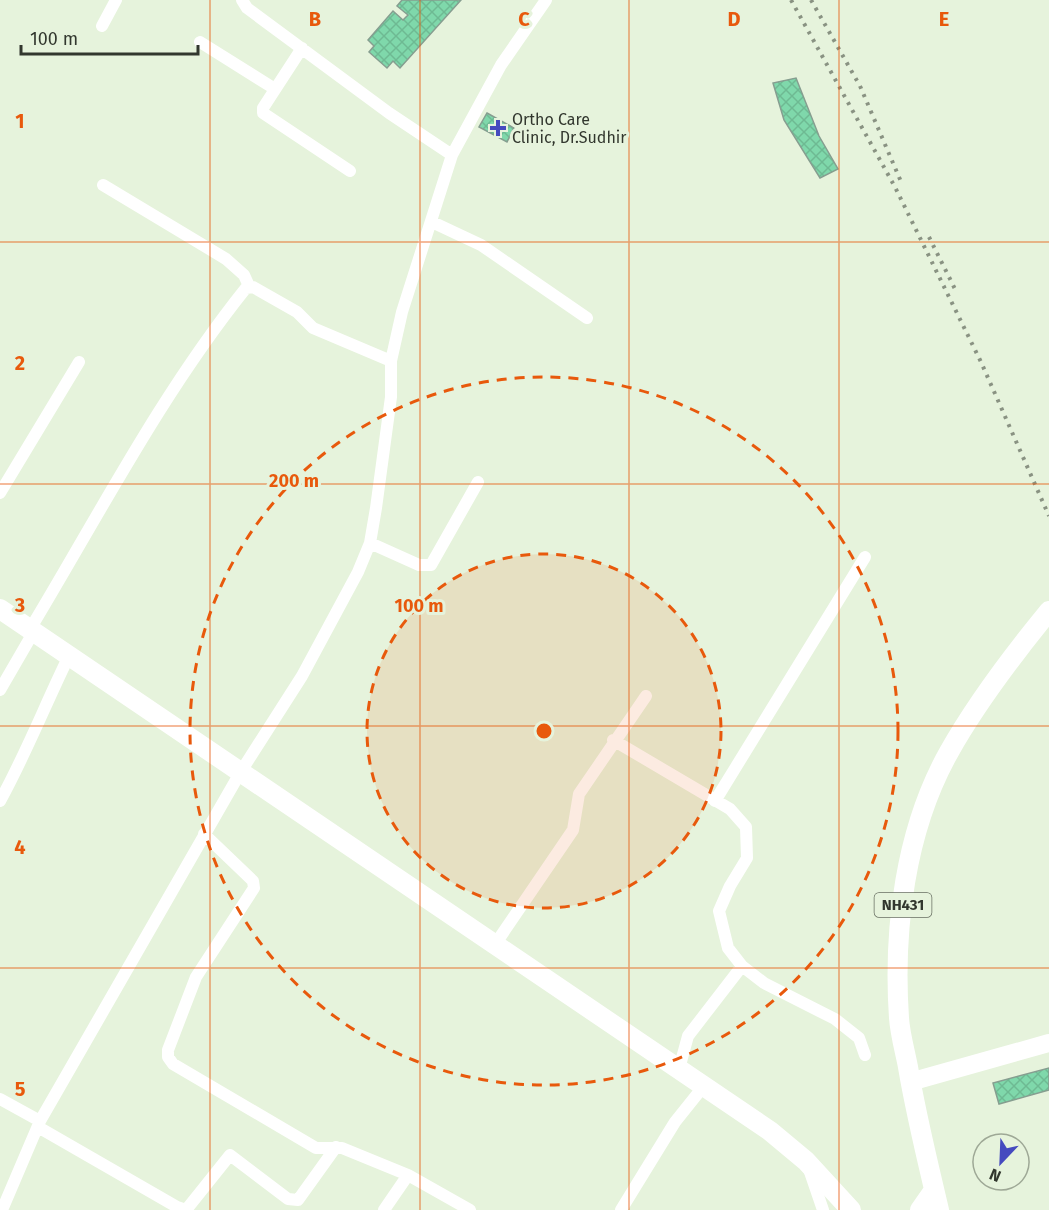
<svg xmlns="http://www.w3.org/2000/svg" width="1049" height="1210" font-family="'Fira Sans',sans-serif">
  <defs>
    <pattern id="building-cross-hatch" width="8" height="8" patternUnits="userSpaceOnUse" patternTransform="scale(1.5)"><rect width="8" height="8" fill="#7fd8ab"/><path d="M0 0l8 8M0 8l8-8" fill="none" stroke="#6eba93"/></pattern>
  </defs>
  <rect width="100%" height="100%" fill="#e6f3dc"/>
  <!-- building -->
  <path fill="url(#building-cross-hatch)" stroke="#869e90" stroke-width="1.5" d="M402,0h59l-61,68 -7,-7 -6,7 -18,-16 5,-6 -6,-6 25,-29 10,9 5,-5 -11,-9z
    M796,78l23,58 19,33 -18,9 -36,-58 -11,-37z
    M487,113l27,15 -7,14 -28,-15z
    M1049,1068v22l-50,14 -6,-21z"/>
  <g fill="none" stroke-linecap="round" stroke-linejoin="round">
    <!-- street -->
    <path stroke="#fff" stroke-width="12" d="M242,0l5,8 142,105 63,42
      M102,26l14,-26
      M200,42l75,47
      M302,48l-39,60v5l87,58
      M103,185l123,74 18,16 5,11
      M432,222l49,23 106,73
      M0,493l79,-131
      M370,543l49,22h12l47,-83
      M29,631c70,-116 132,-237 217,-343l7,-1 44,25 16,16 78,33
      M0,690l33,-57
      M613,740l117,69 16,18 1,31 -17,28 -11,25 9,37 14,18 22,17 71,36 24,19 6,17
      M0,801c26,-47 45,-96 68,-143
      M715,801l150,-244
      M204,834l49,47 1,7 -58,89 -28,73v7l5,7 143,84h26l66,27 62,35
      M494,946l79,-116 6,-36 67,-98
      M679,1069l9,-33 54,-70
      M0,1099l40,22
      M38,1127l139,80 9,3 44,-55 58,44 10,1 38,-53
      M810,1172l13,38
      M2,1210l38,-89 200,-348 62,-97 56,-104 12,-29 6,-35 15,-111v-36l11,-49 50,-157 49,-90 45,-65
      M384,1210l24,-35
      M621,1210l54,-88 28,-35"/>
    <!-- secondary -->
    <path stroke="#fff" stroke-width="18" d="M910,1082l139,-39"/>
    <!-- primary -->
    <path stroke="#fff" stroke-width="20" d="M0,609l770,522 36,30 45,49
      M920,1210l14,-20
      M939,1210c-11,-47 -23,-95 -31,-143 -3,-16 -8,-33 -9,-49 -6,-88 6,-188 50,-266 28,-50 64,-97 100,-141"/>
    <!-- rail -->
    <path stroke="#899282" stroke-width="4" stroke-dasharray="3 6" stroke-linecap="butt" d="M791,0l104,187 86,175 68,154
      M811,0l49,86 42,98
      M929,237l27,54"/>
  </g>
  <!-- grid -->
  <path fill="none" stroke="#e8590c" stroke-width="1.5" stroke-opacity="0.55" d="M210,0v1210M420,0v1210M629,0v1210M839,0v1210M0,242h1049M0,484h1049M0,726h1049M0,968h1049"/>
  <!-- distance rings -->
  <circle cx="544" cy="731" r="177" fill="#e8590c" fill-opacity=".12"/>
  <g fill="none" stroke="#e8590c" stroke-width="3" stroke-dasharray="10 8">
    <circle cx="544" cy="731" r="177"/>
    <circle cx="544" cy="731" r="354"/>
  </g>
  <!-- markers -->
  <path fill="#454abf" stroke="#e6f3dc" stroke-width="2" d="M495 119h6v6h6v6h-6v6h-6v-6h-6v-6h6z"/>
  <g text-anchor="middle" stroke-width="6" stroke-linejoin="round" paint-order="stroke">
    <!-- shield labels -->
    <rect fill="#e6f3dc" stroke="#686f62" stroke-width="1.5" x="874.5" y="893" width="57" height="24" rx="4.5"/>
    <g font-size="15" font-weight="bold" fill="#32372e">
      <text x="903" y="910">NH431</text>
    </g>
    <!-- poi labels -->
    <g font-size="16" fill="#32372e" stroke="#e6f3dc" text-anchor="start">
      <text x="512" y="125">Ortho Care<tspan x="512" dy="18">Clinic, Dr.Sudhir</tspan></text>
    </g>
  </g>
  <g font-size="20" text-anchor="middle" font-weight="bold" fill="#e8590c" stroke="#e6f3dc" stroke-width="6" stroke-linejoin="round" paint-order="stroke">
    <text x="315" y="26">B</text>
    <text x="524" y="26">C</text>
    <text x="734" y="26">D</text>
    <text x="944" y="26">E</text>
    <text x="20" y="128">1</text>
    <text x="20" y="370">2</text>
    <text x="20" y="612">3</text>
    <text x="20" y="854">4</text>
    <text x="20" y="1096">5</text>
  </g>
  <circle cx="544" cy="731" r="9" fill="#e8590c" stroke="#e6f3dc" stroke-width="3"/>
  <g font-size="18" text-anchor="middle" font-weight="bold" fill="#e8590c" stroke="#e6f3dc" stroke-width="6" stroke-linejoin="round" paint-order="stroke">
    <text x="294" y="487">200 m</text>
    <text x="419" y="612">100 m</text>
  </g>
  <!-- north arrow -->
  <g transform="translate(1001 1162) rotate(203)"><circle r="28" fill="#e6f3dc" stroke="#9ea896" stroke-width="1.5"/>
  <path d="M0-4.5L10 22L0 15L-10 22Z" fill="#454abf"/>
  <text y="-9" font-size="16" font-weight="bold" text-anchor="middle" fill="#32372e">N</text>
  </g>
  <!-- scale -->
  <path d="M21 45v9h177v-9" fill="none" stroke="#32372e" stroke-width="3"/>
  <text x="30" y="45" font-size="18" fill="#32372e" stroke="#e6f3dc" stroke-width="4.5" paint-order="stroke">100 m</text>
</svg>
